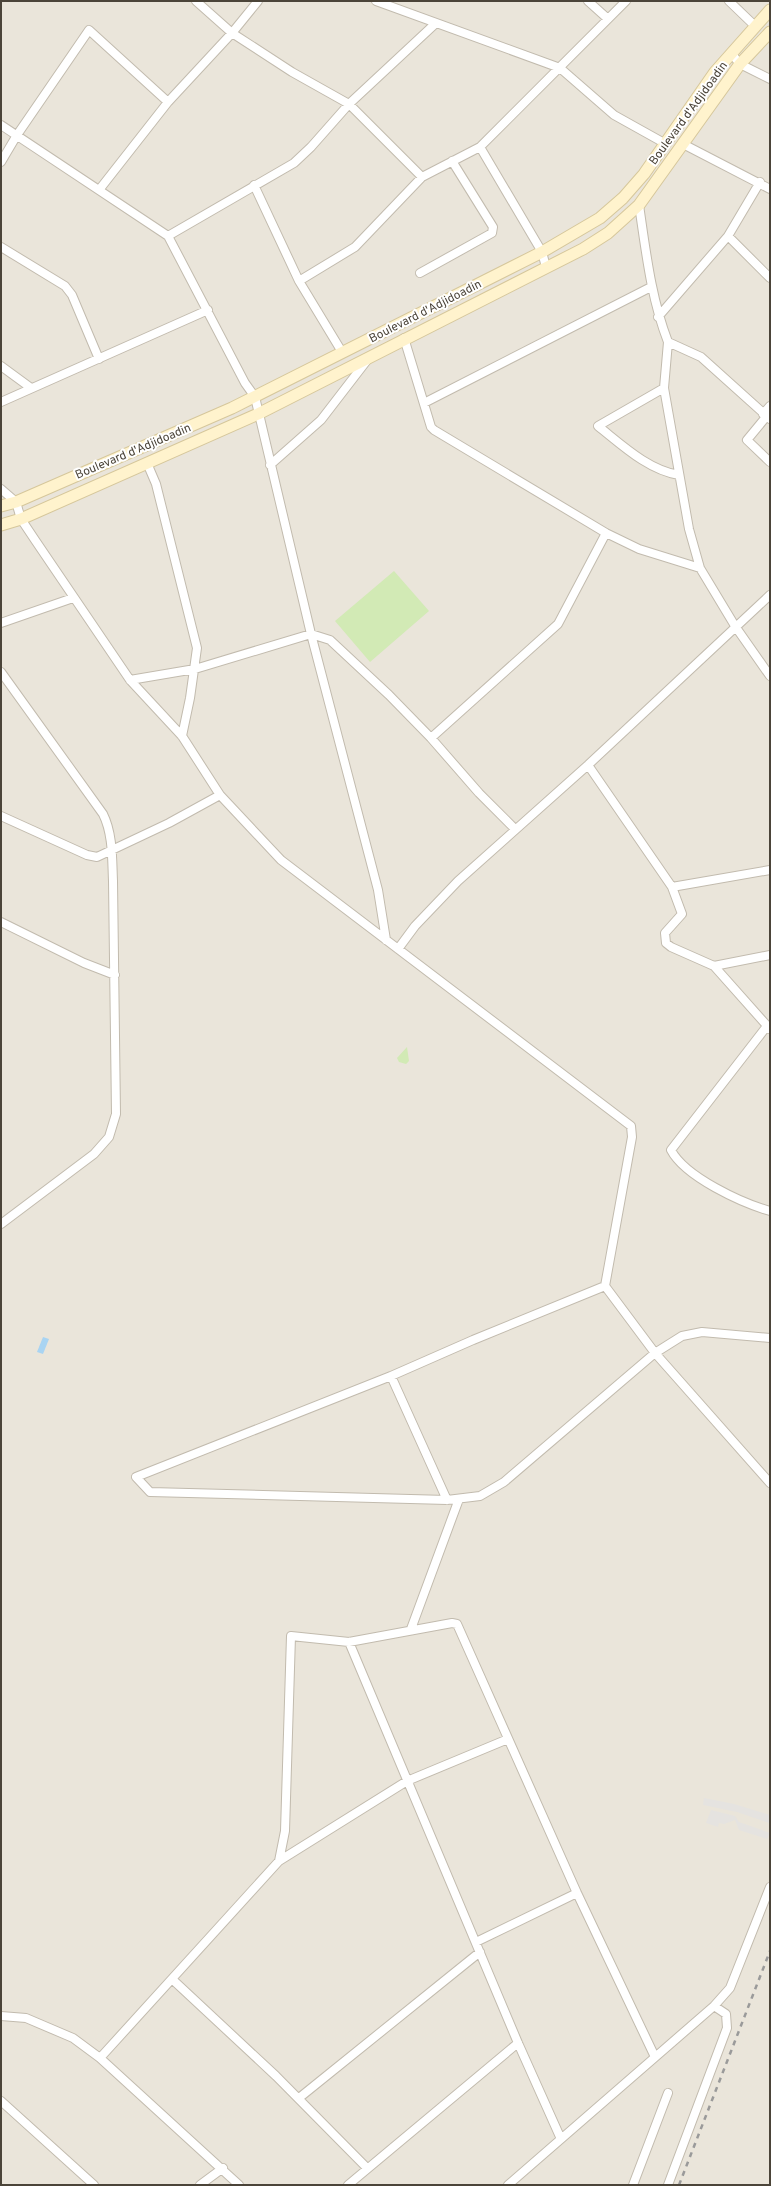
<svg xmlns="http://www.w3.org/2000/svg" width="771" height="2186" font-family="Overpass,sans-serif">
  <rect width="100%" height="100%" fill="#f6f3ec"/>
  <!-- residential -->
  <path fill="#eae5da" d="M1,1h769v2184h-769z"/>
  <!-- green -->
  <path fill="#d2eab5" d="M394,571l35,40 -59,51 -35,-41z
    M407,1047l2,14 -3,3 -7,-2 -2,-4z"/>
  <!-- parking -->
  <path fill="#e5e3e0" d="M704,1798l30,6 36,11v6l-1,2 -32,-11 -34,-7z
    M711,1810l24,6 4,6 31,11 -3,6 -28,-9 -4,-10 -11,4 -5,-1 -1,4 -12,-4z"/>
  <!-- water -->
  <path fill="#a9d4f2" d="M43,1337l6,2 -6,15 -6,-2z"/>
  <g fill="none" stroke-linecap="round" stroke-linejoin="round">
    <defs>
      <path id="minor" d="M196,1l36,32 60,39 57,32 73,73
        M376,1l184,67 54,47 52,29
        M588,1l20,18
        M729,1l26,25
        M731,53l9,11 30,15
        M1,125l167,111 77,147 10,14 56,237 67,256 8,50
        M683,144l87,45
        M480,147l62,105 4,15
        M1,162l16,-27 72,-105 79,72
        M254,185l45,96 43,71
        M99,190l69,-88 64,-69 26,-32
        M639,205c7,47 12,93 29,137l33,15 69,62
        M168,236l126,-73 17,-16 38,-43 87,-81
        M728,236l42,42
        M1,247l64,39 7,9 27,64
        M420,273l72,-40 1,-6 -41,-66
        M299,281l56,-34 67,-70 58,-30 146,-146
        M658,317l70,-81 32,-54
        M404,338l27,89 3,3 172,103 33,16 61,19
        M668,342l-4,46 25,141 11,39 35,58 35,50
        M1,366l30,22
        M664,388l-66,38c24,19 50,44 81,49
        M1,402l207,-92
        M424,403l227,-116
        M763,414l7,-8
        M766,417l-19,23 23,22
        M147,463l9,21 41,164 -7,50 -8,38
        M270,465l51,-45 47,-61
        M1,489l15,13 5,17 14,21 95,140 52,56 38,59 61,65 350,266 1,11 -27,149 50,67 115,130
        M1,623l72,-25
        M1,672l102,142c10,20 9,45 10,67l3,233 -7,23 -15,17 -93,70
        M130,680l65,-11 116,-35 19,6 59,55 42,43 48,55 36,36
        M431,738l127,-114 48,-91
        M588,765l84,122 10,27 -17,19 1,10 5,4 43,19 56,63
        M1,816l86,39 10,2 72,-34 51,-28
        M672,887l98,-17
        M1,922l83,41 31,12
        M398,949l17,-23 43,-45 130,-116 182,-170
        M714,966l56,-11
        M767,1026l-96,124c14,27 71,53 99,61
        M605,1286l-132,54 -82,36 -255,101 14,15 297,8 33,-4 24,-14 151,-129 27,-17 20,-4 68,6
        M391,1376l56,124
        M411,1629l48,-130
        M349,1642l169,401 43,96
        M279,1861l6,-30 6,-195 58,6 103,-19 5,1 120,269 78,164
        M476,1942l101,-49
        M173,1980l103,96 91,92
        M1,2016l25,2 47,20 27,20 139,127
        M100,2058l179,-197 128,-80 101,-42
        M299,2098l181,-146
        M1,2101l93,84
        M200,2185l23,-17
        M348,2185l170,-142
        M508,2185l206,-179 16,-18 40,-101
        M633,2185l35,-92
        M668,2185l59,-157 -1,-14 -12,-8"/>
      <path id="secondary" d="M1,506l15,-4 216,-94 310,-156 58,-34 23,-20 21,-24 71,-102 55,-62
        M1,525l20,-6 237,-105 325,-165 25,-16 31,-28 101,-141 30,-32"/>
    </defs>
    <!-- minor casing -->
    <use href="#minor" stroke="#c2bbae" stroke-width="10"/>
    <!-- secondary casing -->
    <use href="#secondary" stroke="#d6c79b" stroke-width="13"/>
    <!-- minor -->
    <use href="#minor" stroke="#fff" stroke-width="8"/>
    <!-- secondary -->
    <use href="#secondary" stroke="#fff3cd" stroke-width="11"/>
    <!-- rail -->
    <path stroke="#9a9a9a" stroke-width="2.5" stroke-dasharray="5 5" stroke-linecap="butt" d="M679,2185l91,-234"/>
  </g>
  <g text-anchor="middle" stroke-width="4" stroke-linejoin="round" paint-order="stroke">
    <!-- street labels -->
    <g font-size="12" fill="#4b4439" stroke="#fff">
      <text transform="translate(688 113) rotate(-54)" y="4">Boulevard d'Adjidoadin</text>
      <text transform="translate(425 311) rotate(-27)" y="4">Boulevard d'Adjidoadin</text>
      <text transform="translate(133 451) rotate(-23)" y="4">Boulevard d'Adjidoadin</text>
    </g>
  </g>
  <!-- border -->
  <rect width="771" height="2186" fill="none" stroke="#4b4439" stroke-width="4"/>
</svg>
